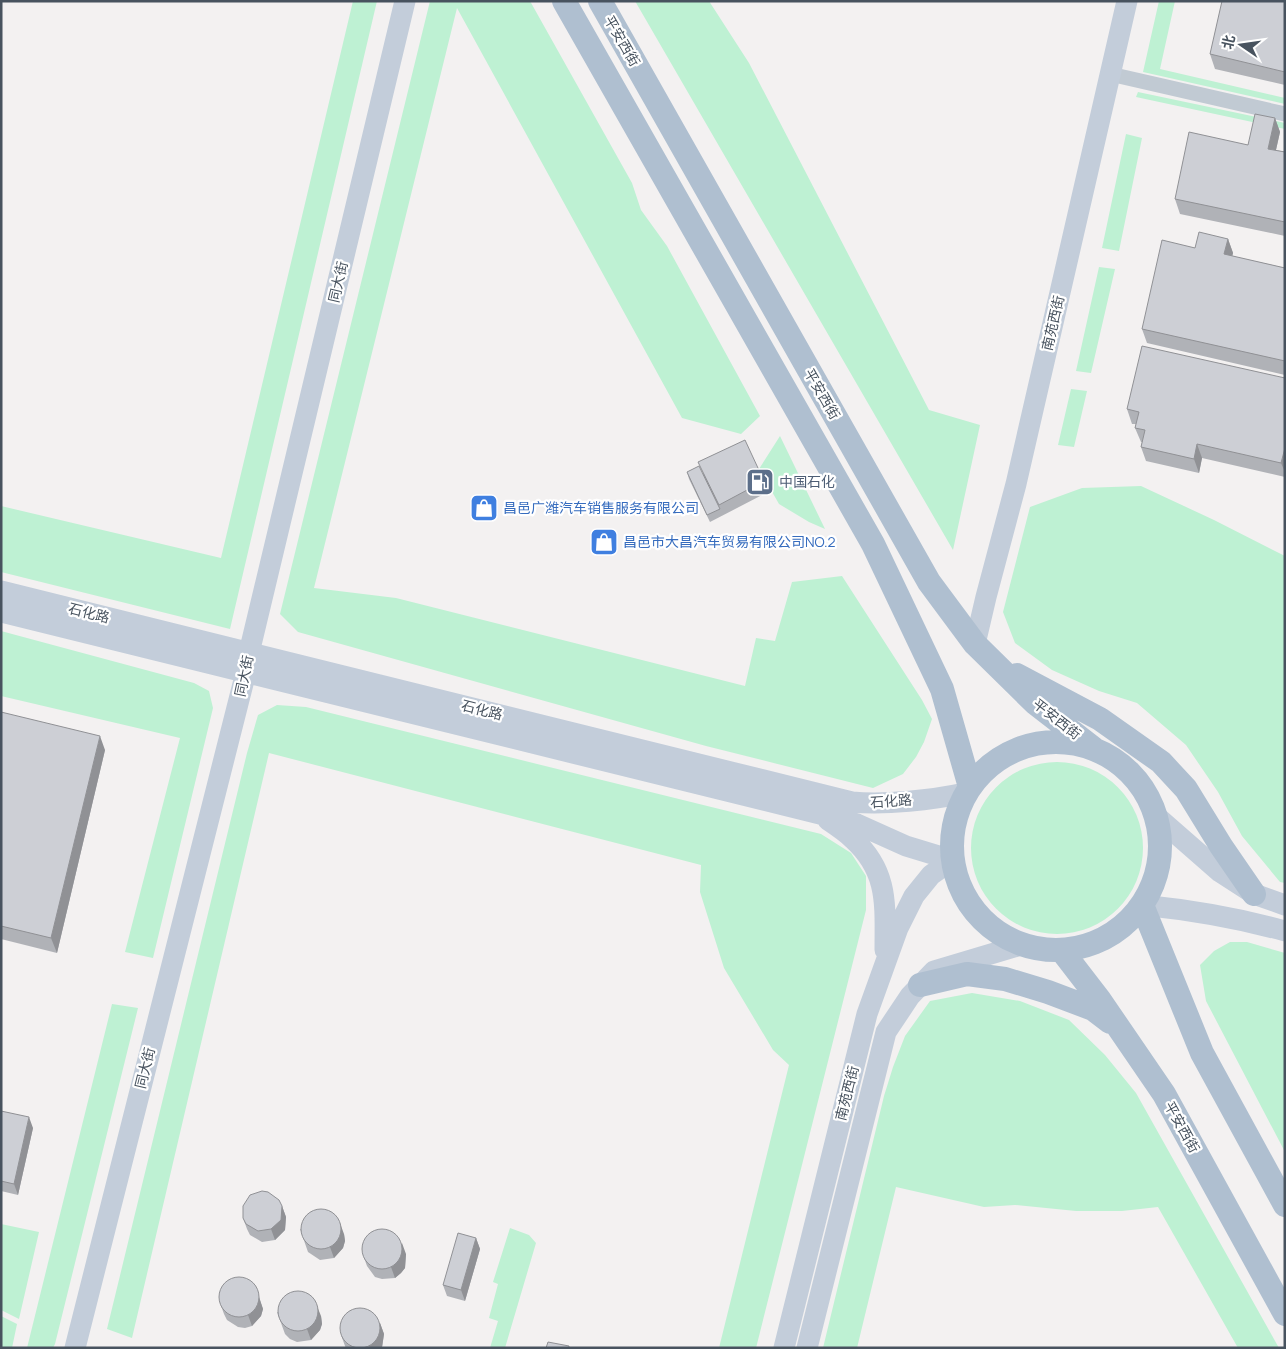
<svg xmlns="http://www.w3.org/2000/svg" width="1286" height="1349" font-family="Manrope,'Noto Sans SC',sans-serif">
  <rect width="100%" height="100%" fill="#f3f1f1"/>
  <!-- green -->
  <path fill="#bef1d3" d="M353,1h24l-147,628 -229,-57v-66l220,52z
    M430,1h100l102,182 9,27 26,36 93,170 -19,18 -59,-16 -225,-410 -143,580 82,10 349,88 11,-48 19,3 17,-59 50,-6 80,124 10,19 -8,23 -8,15 -13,17 -30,14 -167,-42 -408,-114 -18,-18z
    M635,1h74l40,62 180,347 51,15 -27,125z
    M1159,1h16l-15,68 125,29v6l-142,-32z
    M1138,92l147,31v6l-149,-32z
    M1126,134l16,4 -23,113 -17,-3z
    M1099,267l16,2 -24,104 -15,-2z
    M1071,389l16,2 -13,56 -16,-2z
    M780,436l45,93 -16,-7 -30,-18 -20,-35z
    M1141,486l73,34 71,36v327l-5,-1 -38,-46 -24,-44 -32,-47 -49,-42 -38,-12 -47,-21 -37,-27 -12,-31 27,-105 52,-19z
    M1,631l193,52 15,8 4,17 -60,250 -28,-6 55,-214 -179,-42z
    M277,705l29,2 515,127 30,19 15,23v34l-110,438h-37l70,-283 -16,-15 -49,-82 -24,-76 1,-27 -432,-112 -137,585 -25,-9 140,-576 11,-38z
    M971 848a86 86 0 1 1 172 0a86 86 0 1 1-172 0Z
    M1230,942h17l38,11v199l-79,-151 -6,-36 14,-14z
    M972,993l48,8 49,19 36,35 31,38 143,255h-41l-80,-141 -36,4h-46l-61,-6 -31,2 -88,-20 -39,161h-34l61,-252 9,-29 12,-31 25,-35z
    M112,1004l26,4 -83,336 -2,4h-26z
    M1,1224l38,8 -20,87 -18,-9z
    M510,1228l19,7 7,8 -31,105h-15l8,-27 -9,-3 9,-34 -5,-2z
    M1,1316l16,8 -5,24h-11z"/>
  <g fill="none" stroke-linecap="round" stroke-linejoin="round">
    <!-- street -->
    <path stroke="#c1cad3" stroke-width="15" d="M1110,74l175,40"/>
    <!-- secondary -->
    <path stroke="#c3cdda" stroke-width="21" d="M1,591l851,211c34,3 80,-2 113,-9
      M1,612l819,202 37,10 49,22 46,14
      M975,644l11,-47 30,-113 111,-483
      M1156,816l64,56 34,22 31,11
      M828,820c9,6 18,12 25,19 36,33 32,66 32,111
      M1142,905c49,5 96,13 143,26
      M75,1348l171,-676 3,-19 156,-652
      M784,1348l83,-334 31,-86 16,-32 17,-21 21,-15
      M807,1348l79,-316 24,-36 24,-25 87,-26"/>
    <!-- primary -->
    <path stroke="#afbfd0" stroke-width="24" d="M564,1l309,543 69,145 28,98
      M600,1l329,581 46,62 60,59 58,45
      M1017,675l83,44 61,43 25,27 35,57 33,48
      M952 846a104 104 0 1 1 208 0a104 104 0 1 1-208 0Z
      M1142,905l60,148 83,152
      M1062,951l37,48 65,95 121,220
      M920,985l47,-11 38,5 43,13 45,17 17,13"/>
  </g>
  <!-- wall -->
  <path fill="#b0b2b7" d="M1285,1v84l-70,-16 -5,-15z
    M1275,118l5,14 -4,18 9,2v84l-105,-22 -5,-15 73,-54z
    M1228,239l5,14 -1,3 53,12v107l-138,-32 -5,-14 53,-81z
    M1285,378v99l-83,-19 -3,15 -53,-12 -5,-14 1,-5h-1l-6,-14 1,-4h-4l-5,-15z
    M687,472l77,9 4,11 -58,30 -21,-43z
    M1,712l104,38 -48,203 -56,-14z
    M1,1111l32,17 -15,67 -17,-4z
    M282,1206l4,11 -1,13 -10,10 -13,2 -12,-7 -3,-6 -4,-11z
    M300,1229l44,5 1,7 -2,7 -9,10 -14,2 -12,-8z
    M476,1238l4,11 -15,52 -18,-5 -4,-11z
    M406,1254l-1,14 -4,5 -6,5 -13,1 -7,-2 -8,-11 -4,-11z
    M255,1285l8,24 -2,7 -9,10 -7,2 -7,-1 -11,-7 -3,-6 -4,-11z
    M277,1312l44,4 1,8 -2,6 -9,10 -14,2 -7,-3 -5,-5z
    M380,1323l4,11 -2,14h-36l-1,-2 -4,-11z"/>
  <!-- shaded-wall -->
  <path fill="#909195" d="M1275,118l5,14 -7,31 -5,-14z
    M1228,239l5,14 -4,16 -5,-15z
    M1197,444l5,14 -3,15 -5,-14z
    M1285,448v24l-4,-9z
    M100,736l5,14 -48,203 -6,-15z
    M29,1117l4,11 -15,67 -4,-11z
    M282,1206l4,11 -1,13 -10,10 -4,-11z
    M340,1223l4,11 1,7 -2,7 -9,10 -4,-11z
    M476,1238l4,11 -15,52 -4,-11z
    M402,1243l4,11 -1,14 -4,5 -6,5 -4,-11z
    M255,1285l8,24 -2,7 -9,10 -4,-11z
    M317,1306l4,10 1,8 -2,6 -9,10 -4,-11z
    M380,1323l4,11 -2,13 -12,1 -1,-2z"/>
  <!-- building -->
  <path fill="#cdcfd5" stroke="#909195" d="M1222,1h63v71l-75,-18z
    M1255,114l20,4 -7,31 17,3v70l-110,-23 14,-67 59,13z
    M1199,232l29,7 -4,15 61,14v93l-143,-32 20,-89 33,8z
    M1142,346l143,32v70l-4,15 -84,-19 -3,15 -53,-12 4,-17 -10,-2 4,-16 -12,-3z
    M745,440l19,41 -45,24 -21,-43z
    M699,466l21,43 -13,6 -20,-43z
    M1,712l99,24 -49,202 -50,-12z
    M1,1111l28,6 -15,67 -13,-3z
    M262,1191l6,1 11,8 3,6 -1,14 -10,9 -13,2 -12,-7 -3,-6v-12l7,-11z
    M301 1229a20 20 0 1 1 40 0a20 20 0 1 1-40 0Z
    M362 1249a20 20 0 1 1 40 0a20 20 0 1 1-40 0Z
    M458,1233l18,5 -15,52 -18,-5z
    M219 1297a20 20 0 1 1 40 0a20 20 0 1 1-40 0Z
    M278 1311a20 20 0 1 1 40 0a20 20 0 1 1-40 0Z
    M340 1328a20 20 0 1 1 40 0a20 20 0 1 1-40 0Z
    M548,1342l21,4v2h-23z"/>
  <!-- icons -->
  <defs>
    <symbol id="fuel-square" viewBox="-11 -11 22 22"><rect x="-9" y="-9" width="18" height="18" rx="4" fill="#5c6f8a" stroke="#fff"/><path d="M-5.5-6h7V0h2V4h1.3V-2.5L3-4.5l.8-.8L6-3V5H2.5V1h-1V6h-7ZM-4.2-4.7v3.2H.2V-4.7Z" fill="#fff"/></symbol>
    <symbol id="shop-square" viewBox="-11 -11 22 22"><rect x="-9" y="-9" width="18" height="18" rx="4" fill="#3f7fe0" stroke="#fff"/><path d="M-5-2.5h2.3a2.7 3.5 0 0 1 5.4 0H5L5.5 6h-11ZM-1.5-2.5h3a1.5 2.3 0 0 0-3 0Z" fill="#fff"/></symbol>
  </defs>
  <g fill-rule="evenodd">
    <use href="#fuel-square" x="744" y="466" width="32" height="32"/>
    <use href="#shop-square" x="468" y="492" width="32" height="32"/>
    <use href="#shop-square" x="588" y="526" width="32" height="32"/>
  </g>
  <g text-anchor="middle" stroke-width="4.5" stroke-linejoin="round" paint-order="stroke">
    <!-- street labels -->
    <g font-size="14" fill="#48535f" stroke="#fff">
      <text transform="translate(622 41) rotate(60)" y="5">平安西街</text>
      <text transform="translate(338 282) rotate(-77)" y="5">同大街</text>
      <text transform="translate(1053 323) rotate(-77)" y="5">南苑西街</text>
      <text transform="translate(822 394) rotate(60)" y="5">平安西街</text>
      <text transform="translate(89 613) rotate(14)" y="5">石化路</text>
      <text transform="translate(244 676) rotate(-78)" y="5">同大街</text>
      <text transform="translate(482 710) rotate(14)" y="5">石化路</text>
      <text transform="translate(1057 719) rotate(38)" y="5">平安西街</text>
      <text transform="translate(891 801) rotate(-4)" y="5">石化路</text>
      <text transform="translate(145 1068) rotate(-76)" y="5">同大街</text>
      <text transform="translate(847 1093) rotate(-76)" y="5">南苑西街</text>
      <text transform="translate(1182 1127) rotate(61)" y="5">平安西街</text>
    </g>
    <!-- service labels -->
    <g font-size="14" fill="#4e5e75" stroke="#fff" text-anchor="start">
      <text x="779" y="487">中国石化</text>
    </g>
    <!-- shop labels -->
    <g font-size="14" fill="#366cbe" stroke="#fff" text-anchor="start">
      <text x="503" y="513">昌邑广潍汽车销售服务有限公司</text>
      <text x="623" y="547">昌邑市大昌汽车贸易有限公司NO.2</text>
    </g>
  </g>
  <!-- border -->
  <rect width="1286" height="1349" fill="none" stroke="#48535f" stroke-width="5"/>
  <!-- north arrow -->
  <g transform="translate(1241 45) rotate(283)" stroke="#ffffff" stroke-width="4" paint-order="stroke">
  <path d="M0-4L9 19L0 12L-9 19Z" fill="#48535f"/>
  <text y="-8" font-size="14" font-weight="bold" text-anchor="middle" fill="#48535f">北</text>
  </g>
</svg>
